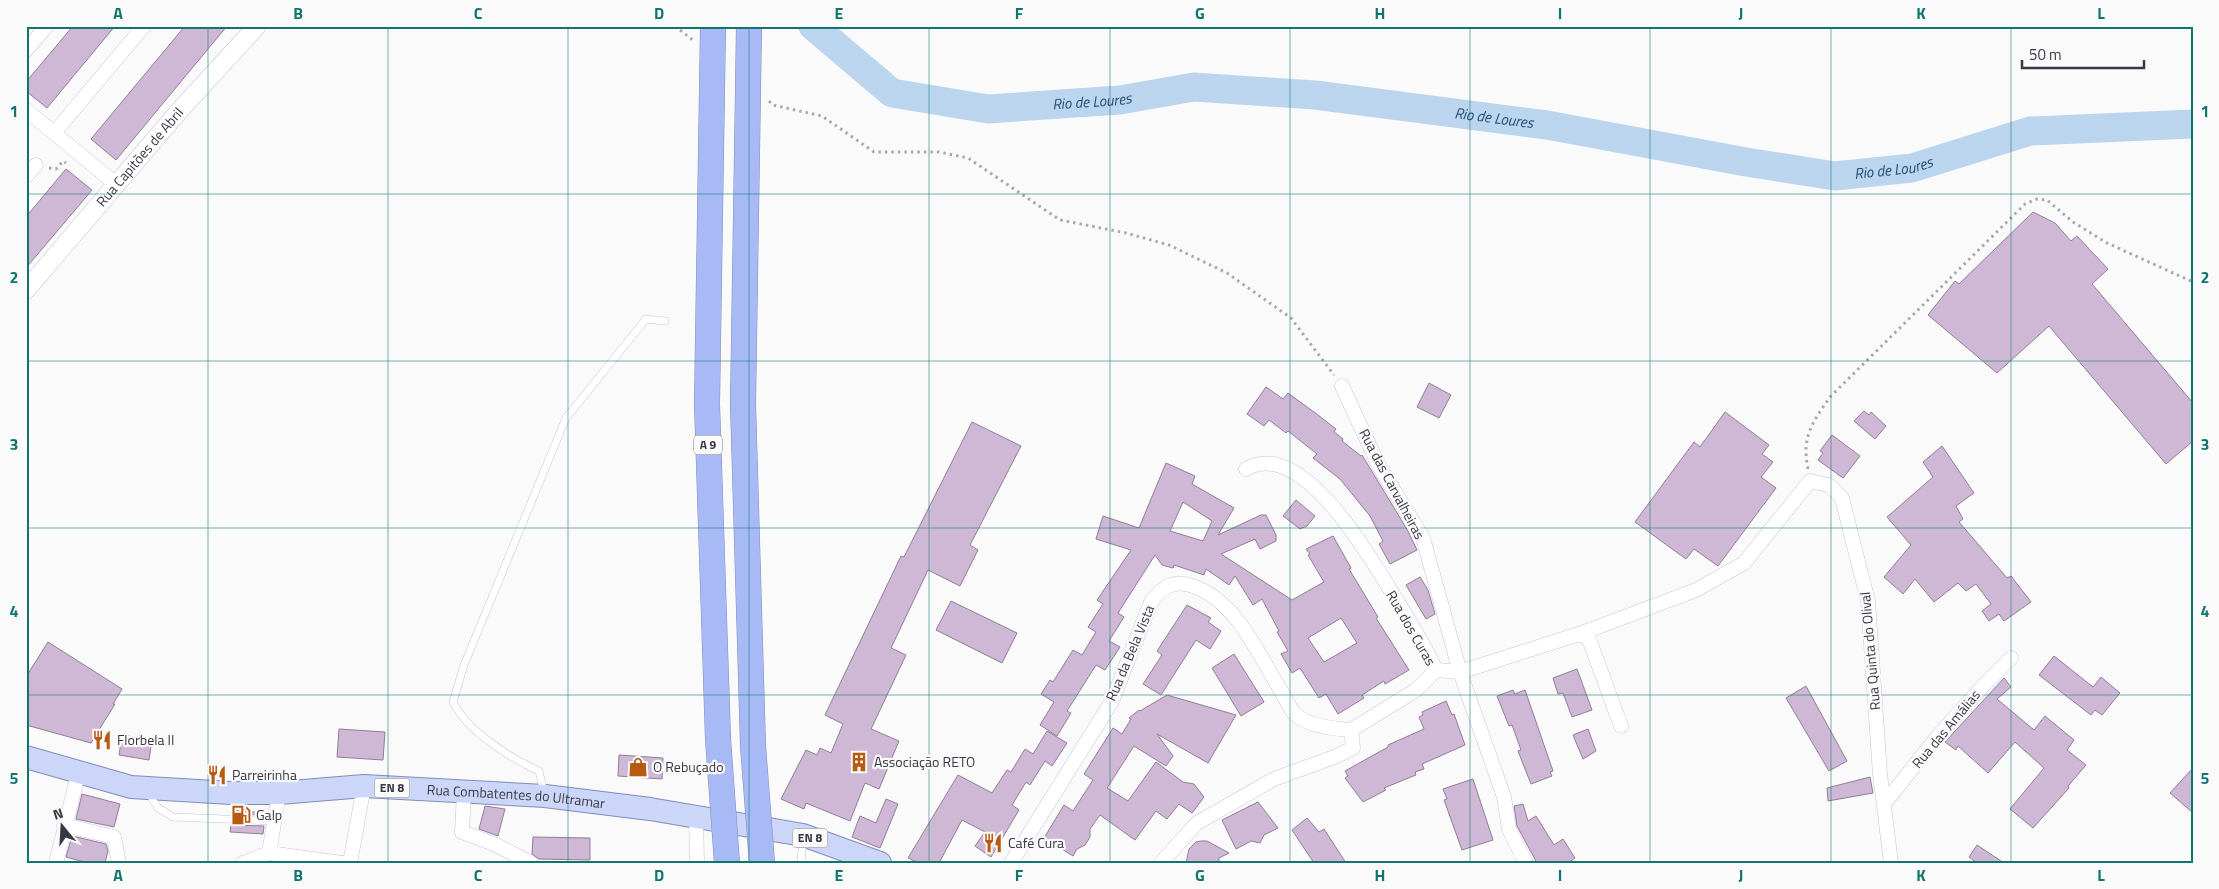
<svg xmlns="http://www.w3.org/2000/svg" width="2219" height="889" font-family="'Titillium Web',sans-serif">
  <rect width="100%" height="100%" fill="#fafafa"/>
  <g fill="none" stroke-linecap="round" stroke-linejoin="round">
    <!-- river -->
    <path stroke="#bbd5ef" stroke-width="29" id="s1" d="M813,26l79,67 96,16 132,-9 74,-13 121,8 232,30 199,37 89,14 77,-8 118,-37 163,-7"/>
  </g>
  <!-- building -->
  <path fill="#ceb8d5" stroke="#917e97" fill-rule="evenodd" d="M73,26h42l-68,82 -21,-17v-9z
    M185,26h42l-111,134 -25,-21z
    M66,169l26,21 -66,78v-51z
    M2033,212l22,11 16,18 6,-5 31,33 -16,15 101,119v38l-27,23 -117,-138 -52,47 -69,-58 27,-34 4,3z
    M1429,383l22,12 -12,23 -22,-11z
    M1266,387l17,12 5,-6 30,22 18,14 -2,3 9,7 -1,2 19,15 1,-1 46,76 9,19 -27,14 -11,-20 4,-3 -13,-25 -30,-37 -27,-21 4,-4 -29,-23 -2,2 -17,-13 -5,6 -17,-12z
    M1864,411l5,4 2,-3 15,14 -11,13 -21,-18z
    M1725,412l44,33 -7,9 11,8 -12,15 15,11 -58,78 -24,-17 -8,10 -51,-37 59,-80 6,5z
    M972,422l49,24 -51,99 8,5 -18,36 -32,-16 -37,78 15,7 -35,74 28,12 -20,48 -14,-6 -15,38 -44,-18 -2,6 -23,-10 25,-49 11,5 3,-7 11,5 12,-29 -18,-9 76,-159 3,1z
    M1832,435l28,21 -17,22 -25,-18 5,-7 -3,-2z
    M1942,446l32,47 -18,13 7,13 -4,3 48,56 4,-2 20,26 -27,19 -5,-7 -10,7 -7,-10 9,-7 -15,-20 -10,7 -8,-8 -24,19 -19,-23 -12,15 -19,-17 27,-32 -24,-28 46,-40 -10,-15z
    M1166,463l29,13 -3,8 42,24 -16,27 43,-20h5l10,20v6l-16,8 -5,-10 -34,15 71,46 32,-18 -16,-27 2,-1 -4,-5 27,-13 18,32 -2,1 29,48 -2,1 33,52 -24,14 -1,-3 -22,14 2,3 -26,16 -12,-20 -7,4 -19,-30 -8,5 -11,-19 7,-3 -11,-19 2,-1 -17,-32 -9,6 -18,-29 -6,9 -23,-16 -2,6 -30,-10 -1,3 -11,-3 -7,-10 -37,58 6,4 -15,24 11,6 -15,23 -9,-5 -29,46 4,2 -14,23 -17,-11 14,-23 -13,-8 9,-14 3,2 20,-32 9,5 14,-23 -8,-5 15,-23 -6,-4 34,-50 -35,-11 7,-23 36,12zM1183,502l29,19 -9,20 -33,-10zM1341,618l16,25 -33,19 -16,-24z
    M1296,500l19,16 -8,10 -7,3 -17,-13z
    M1420,577l8,13 7,24 -9,5 -20,-34z
    M951,601l66,32 -15,30 -66,-33z
    M1187,605l24,13 -3,4 13,9 -11,18 -14,-9 -35,55 -18,-11 19,-29 -5,-4z
    M48,642l74,47 -9,15h2l-24,39 -65,-18v-48z
    M1234,654l30,48 -23,14 -29,-48z
    M2054,656l39,31 8,-10 19,16 -18,22 -7,-5 -4,5 -52,-40z
    M1577,669l15,41 -20,7 -9,-24 -5,1 -5,-16z
    M2004,678l7,9 -14,12 37,31 11,-14 29,24 -7,10 19,15 -18,21 1,2 -36,40 -23,-19 34,-41 -29,-26 -27,31 -30,-27 -2,4 -11,-8z
    M1806,686l41,75 -18,10 -43,-73z
    M1513,690l2,4 10,-4 28,81 -3,1 2,4 -21,8 -13,-33 3,-1 -9,-25 -3,1 -12,-30z
    M1167,695l69,20 -28,48 -51,-29 16,22 -7,10 -32,-20 -27,42 21,13 28,-39 27,20 11,2 10,13 -12,16 -13,-9 -12,15 -11,-8 -21,29 -35,-25 -10,14v8l-5,8 -8,4 -4,7 -29,-18 20,-33 9,6 20,-31 -9,-6 29,-46 9,6 9,-15 -2,-1 10,-8 1,1z
    M1446,701l6,14 2,-1 11,31 -43,19 2,5 -9,3 1,3 -32,13 2,2 -23,12 -18,-24 3,-2 -3,-5 43,-24v-2l36,-16 -5,-12 4,-2 -1,-3z
    M339,729l46,3 -2,28 -46,-3z
    M1588,729l8,22 -13,8 -10,-24z
    M1047,731l20,12 -15,23 -7,-5 -15,24 -4,-3 -14,23 7,5 -28,47 -16,-11 10,-14 -23,-12 -23,43h-20l-11,-5 50,-83 34,18 15,-23 4,2 14,-23 8,5z
    M122,735l30,5 -3,20 -30,-5z
    M619,755l44,3 -1,21 -44,-3z
    M2193,768v45l-23,-20z
    M1870,777l3,16 -45,8 -1,-13z
    M1473,779l20,61 -31,10 -18,-50 3,-1 -4,-10z
    M82,794l38,10 -6,23 -38,-8z
    M886,799l12,5 -18,44 -28,-11 8,-21 16,7z
    M1258,802l20,26 -14,7 -4,8 -9,-2 -15,8 -14,-29z
    M1523,804l5,17 8,-5 18,29 9,-6 12,19 -7,5h-31l-20,-37 -3,-20z
    M485,806l20,3 -7,27 -19,-7z
    M232,810l33,3v2l-33,-1z
    M1307,818l12,14 5,-3 22,34h-32l-22,-33z
    M231,825l33,1 -1,8 -33,-2z
    M72,836l34,8 2,7 -3,12h-17l-22,-6z
    M533,837l57,1v22l-51,-1 -7,-5z
    M1201,841h6l22,12 -10,5v5h-33l3,-14 7,-7z
    M1977,845l27,18h-27l-8,-6z"/>
  <g fill="none" stroke-linecap="round" stroke-linejoin="round">
    <defs>
      <path id="service" d="M148,792l10,16 15,9 101,4
        M544,793l-5,-22c-29,-13 -72,-40 -86,-69l11,-37 102,-247 80,-99 19,2
        M801,863l2,-25"/>
      <path id="minor" d="M26,50l21,-24
        M26,110l90,74
        M54,133l90,-107
        M26,176l10,-11
        M1342,386l37,80 44,72 37,134 119,-38 117,-44 48,-27 66,-82 19,4 13,13 26,103 12,173 11,89
        M1579,634l10,5 32,87
        M1436,670l24,2 44,125 5,32 17,34
        M464,793l-2,39 32,12 37,19
        M1884,804l54,-68 46,-51 27,-27
        M696,815l1,48
        M64,825l50,12 5,26
        M269,853l10,-60
        M56,863l23,-92
        M243,863l26,-10 73,10
        M350,863l14,-77
        M1011,863l101,-162 39,-99c11,-15 23,-23 42,-16 43,15 64,66 87,103 5,8 10,21 16,26 12,11 40,14 55,15
        M1161,863l36,-40 77,-44 63,-23 16,-8 -2,-18 65,-40 20,-20c-13,-28 -29,-53 -45,-79 -23,-37 -90,-154 -145,-122"/>
      <g id="tertiary">
        <path id="s2" d="M26,290l154,-180 77,-84"/>
      </g>
      <g id="primary">
        <path id="s3" d="M26,757l105,30 100,6h48l85,-7 181,10 105,13 153,26 77,28"/>
      </g>
    </defs>
    <!-- service casing -->
    <use href="#service" stroke="#c8c2e1" stroke-width="8"/>
    <!-- minor casing -->
    <use href="#minor" stroke="#c8c2e1" stroke-width="15"/>
    <!-- tertiary casing -->
    <use href="#tertiary" stroke="#c8c2e1" stroke-width="19"/>
    <!-- primary casing -->
    <use href="#primary" stroke="#828cb7" stroke-width="24"/>
    <!-- path -->
    <path stroke="#aba9af" stroke-width="3" stroke-dasharray="2.5 4" stroke-linecap="butt" d="M675,26l19,15
      M769,101l4,4 49,11 52,36h65l29,6 92,62 66,13 43,12 58,28 64,45 43,57
      M49,168l7,1 7,-8 3,2
      M1808,469c-7,-33 5,-47 22,-72l195,-193 12,-5 10,1 26,22 34,21 86,39"/>
    <!-- service -->
    <use href="#service" stroke="#fff" stroke-width="7"/>
    <!-- minor -->
    <use href="#minor" stroke="#fff" stroke-width="14"/>
    <!-- tertiary -->
    <use href="#tertiary" stroke="#fff" stroke-width="18"/>
    <!-- primary -->
    <use href="#primary" stroke="#cbd6f9" stroke-width="22"/>
    <defs>
      <path id="motorway-bridge" d="M713,26l-6,378 11,335 9,124
        M749,26l-6,378 10,342 9,117"/>
    </defs>
    <!-- motorway-bridge casing -->
    <use href="#motorway-bridge" stroke="#828cb7" stroke-width="26" stroke-linecap="butt"/>
    <!-- motorway-bridge -->
    <use href="#motorway-bridge" stroke="#a8baf5" stroke-width="25"/>
  </g>
  <!-- grid -->
  <path fill="none" stroke="#0f766e" stroke-width="1" stroke-opacity="0.55" d="M208,26v837M388,26v837M568,26v837M749,26v837M929,26v837M1110,26v837M1290,26v837M1470,26v837M1650,26v837M1831,26v837M2011,26v837M26,194h2167M26,361h2167M26,528h2167M26,695h2167"/>
  <!-- icons -->
  <defs>
    <symbol id="restaurant-bare" viewBox="-9 -9 18 18"><path d="M-5-6h1v4h1v-4h1v4h1v-4h1v5L-1.5 .5V6h-2V.5L-5-1ZM5-6V6H3V1.5H1.5Q1.5-4 5-6Z" fill="#b95a11" stroke="#fafafa" stroke-width="2.5" paint-order="stroke"/></symbol>
    <symbol id="building-bare" viewBox="-9 -9 18 18"><path d="M-4-6H4V6H1V3H-1V6H-4ZM-2.5-4.3h1.7v1.8h-1.7ZM.8-4.3h1.7v1.8H.8ZM-2.5-1h1.7V.8h-1.7ZM.8-1h1.7V.8H.8Z" fill="#b95a11" stroke="#fafafa" stroke-width="2.5" paint-order="stroke"/></symbol>
    <symbol id="shop-bare" viewBox="-9 -9 18 18"><path d="M-5-2.5h2.3a2.7 3.5 0 0 1 5.4 0H5L5.5 6h-11ZM-1.5-2.5h3a1.5 2.3 0 0 0-3 0Z" fill="#b95a11" stroke="#fafafa" stroke-width="2.5" paint-order="stroke"/></symbol>
    <symbol id="fuel-bare" viewBox="-9 -9 18 18"><path d="M-5.5-6h7V0h2V4h1.3V-2.5L3-4.5l.8-.8L6-3V5H2.5V1h-1V6h-7ZM-4.2-4.7v3.2H.2V-4.7Z" fill="#b95a11" stroke="#fafafa" stroke-width="2.5" paint-order="stroke"/></symbol>
  </defs>
  <g fill-rule="evenodd">
    <use href="#restaurant-bare" x="88" y="726" width="28" height="28"/>
    <use href="#building-bare" x="845" y="748" width="28" height="28"/>
    <use href="#shop-bare" x="624" y="753" width="28" height="28"/>
    <use href="#restaurant-bare" x="203" y="761" width="28" height="28"/>
    <use href="#fuel-bare" x="227" y="801" width="28" height="28"/>
    <use href="#restaurant-bare" x="979" y="829" width="28" height="28"/>
  </g>
  <g text-anchor="middle" stroke-width="4.5" stroke-linejoin="round" paint-order="stroke">
    <!-- shield labels -->
    <g fill="#fafafa" stroke="#74727b" stroke-width="1">
      <rect x="694" y="435.5" width="28" height="19" rx="4"/>
      <rect x="374.5" y="778.5" width="35" height="19" rx="4"/>
      <rect x="792.5" y="828.5" width="35" height="19" rx="4"/>
    </g>
    <g font-size="12" font-weight="bold" fill="#3b3845">
      <text x="708" y="449">A 9</text>
      <text x="392" y="792">EN 8</text>
      <text x="810" y="842">EN 8</text>
    </g>
    <!-- street labels -->
    <g font-size="14" fill="#3b3845" stroke="#fafafa">
      <text dy="5" stroke="none"><textPath href="#s2" startOffset="175">Rua Capitões de Abril</textPath></text>
      <text transform="translate(1392 484) rotate(62)" y="5">Rua das Carvalheiras</text>
      <text transform="translate(1411 628) rotate(60)" y="5">Rua dos Curas</text>
      <text transform="translate(1870 651) rotate(-95)" y="5">Rua Quinta do Olival</text>
      <text transform="translate(1130 653) rotate(-67)" y="5">Rua da Bela Vista</text>
      <text transform="translate(1946 729) rotate(-50)" y="5">Rua das Amálias</text>
      <text dy="5" stroke="none"><textPath href="#s3" startOffset="495">Rua Combatentes do Ultramar</textPath></text>
    </g>
    <!-- poi labels -->
    <g font-size="14" fill="#3b3845" stroke="#fafafa" text-anchor="start">
      <text x="117" y="745">Florbela II</text>
      <text x="874" y="767">Associação RETO</text>
      <text x="653" y="772">O Rebuçado</text>
      <text x="232" y="780">Parreirinha</text>
      <text x="256" y="820">Galp</text>
      <text x="1008" y="848">Café Cura</text>
    </g>
    <!-- water labels -->
    <g font-size="15" font-style="italic" fill="#244b6f" stroke="#fafafa">
      <text dy="5" stroke="none"><textPath href="#s1" startOffset="305">Rio de Loures</textPath></text>
      <text dy="5" stroke="none"><textPath href="#s1" startOffset="710">Rio de Loures</textPath></text>
      <text dy="5" stroke="none"><textPath href="#s1" startOffset="1115">Rio de Loures</textPath></text>
    </g>
  </g>
  <!-- border -->
  <rect width="2219" height="889" fill="none" stroke="#fafafa" stroke-width="55"/>
  <!-- north arrow -->
  <g transform="translate(62 826) rotate(342)" stroke="#fafafa" stroke-width="4" paint-order="stroke">
  <path d="M0-4L9 19L0 12L-9 19Z" fill="#3b3845"/>
  <text y="-8" font-size="14" font-weight="bold" text-anchor="middle" fill="#3b3845">N</text>
  </g>
  <!-- scale -->
  <path d="M2022 60v8h122v-8" fill="none" stroke="#3b3845" stroke-width="2.5"/>
  <text x="2029" y="60" font-size="15" fill="#3b3845" stroke="#fafafa" stroke-width="4" paint-order="stroke">50 m</text>
  <rect x="28" y="28" width="2164" height="834" fill="none" stroke="#0f766e" stroke-width="2"/>
  <g font-size="16" text-anchor="middle" font-weight="bold" fill="#0f766e">
    <text x="118" y="19">A</text>
    <text x="298" y="19">B</text>
    <text x="478" y="19">C</text>
    <text x="659" y="19">D</text>
    <text x="839" y="19">E</text>
    <text x="1019" y="19">F</text>
    <text x="1200" y="19">G</text>
    <text x="1380" y="19">H</text>
    <text x="1560" y="19">I</text>
    <text x="1741" y="19">J</text>
    <text x="1921" y="19">K</text>
    <text x="2101" y="19">L</text>
    <text x="14" y="117">1</text>
    <text x="2205" y="117">1</text>
    <text x="14" y="283">2</text>
    <text x="2205" y="283">2</text>
    <text x="14" y="450">3</text>
    <text x="2205" y="450">3</text>
    <text x="14" y="617">4</text>
    <text x="2205" y="617">4</text>
    <text x="14" y="784">5</text>
    <text x="2205" y="784">5</text>
    <text x="118" y="881">A</text>
    <text x="298" y="881">B</text>
    <text x="478" y="881">C</text>
    <text x="659" y="881">D</text>
    <text x="839" y="881">E</text>
    <text x="1019" y="881">F</text>
    <text x="1200" y="881">G</text>
    <text x="1380" y="881">H</text>
    <text x="1560" y="881">I</text>
    <text x="1741" y="881">J</text>
    <text x="1921" y="881">K</text>
    <text x="2101" y="881">L</text>
  </g>
</svg>
